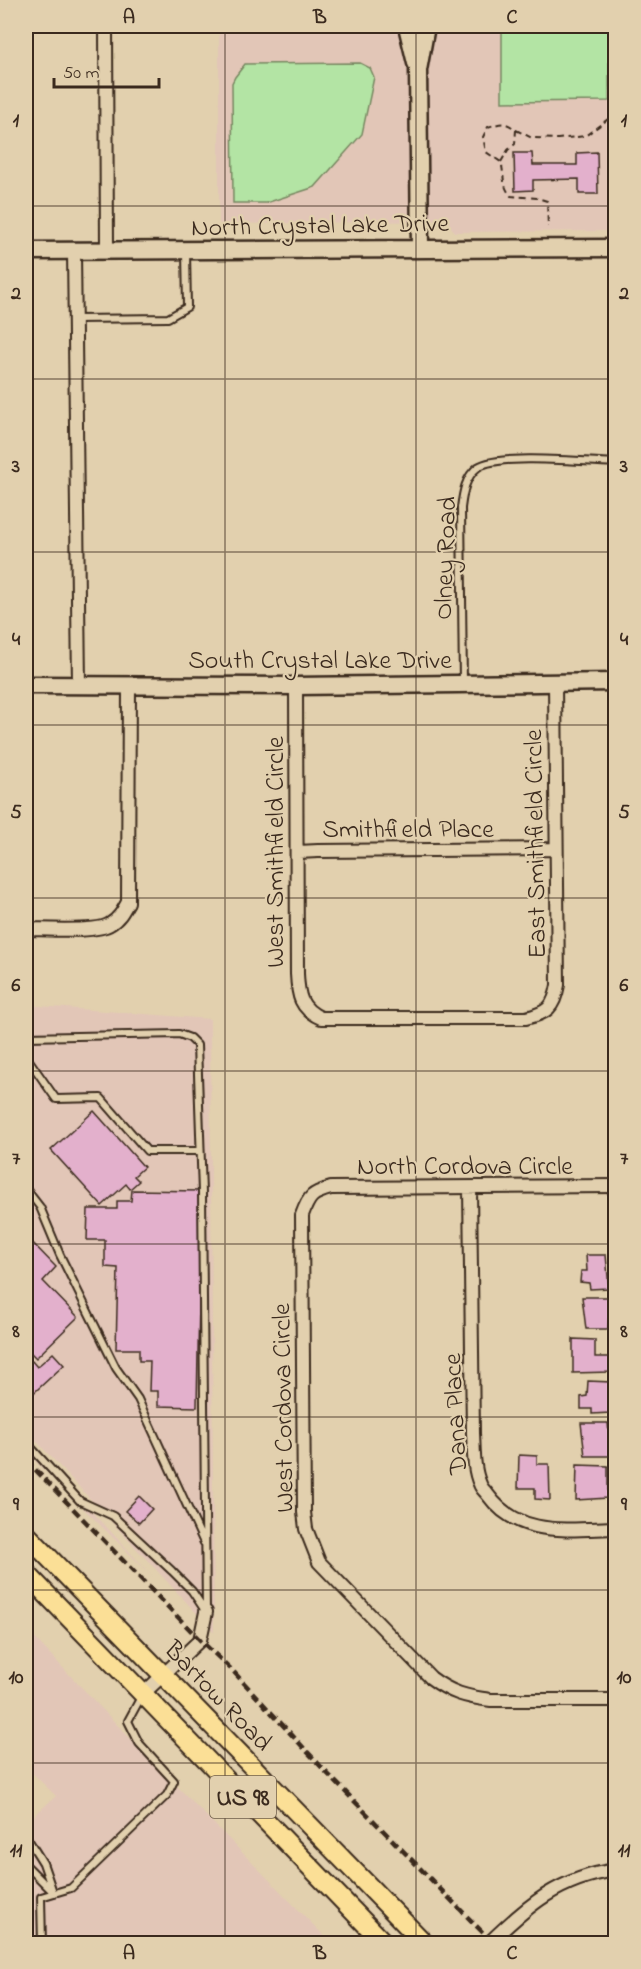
<svg xmlns="http://www.w3.org/2000/svg" width="641" height="1969" font-family="'Indie Flower',sans-serif">
  <rect width="100%" height="100%" fill="#e2d0ae"/>
  <filter id="ink" filterUnits="userSpaceOnUse"><feTurbulence type="fractalNoise" baseFrequency=".0167" numOctaves="2"/><feDisplacementMap in="SourceGraphic" scale="12" xChannelSelector="R" yChannelSelector="G"/><feConvolveMatrix kernelMatrix="1 2 1 2 8 2 1 2 1" color-interpolation-filters="sRGB"/></filter>
  <g filter="url(#ink)">
    <!-- built -->
    <path fill="#e2c6b7" d="M219,26h396v205l-160,1 -9,-11 -227,3z
      M26,1005l184,14 4,613 -188,-202z
      M26,1440l126,136 -126,-124z
      M26,1629l99,104 206,210h-305v-120l30,-27 -30,-29z"/>
    <!-- green -->
    <path fill="#b3e4a4" stroke="#778761" stroke-width="1.5" d="M502,26h107v75l-107,1z
      M360,63l10,5 4,9 -12,57 -47,53 -49,16h-33l-1,-120 3,-6 10,-13z"/>
    <!-- building -->
    <path fill="#e3b0cc" stroke="#3b2a1e" stroke-width="1.5" d="M597,152l1,42h-19v-15l-46,1v10l-18,1 -1,-38h18l1,12h44v-12z
      M94,1111l50,56 -10,9 5,5 -9,8 -4,-5 -24,22 -51,-56z
      M132,1190l69,1 -4,216 -39,-1v-15h-9l1,-30h-11v-12h-23l2,-81 -13,-1v-27h-18l1,-31h29v-8h14z
      M26,1236l30,31 -13,14 35,36 -42,41 -10,-10z
      M586,1255h20l3,33 -19,1 -1,-6 -9,-1 1,-11h6z
      M582,1297h28l-2,32h-22z
      M573,1339l22,1v17h15v15l-37,1z
      M53,1353l11,12 -38,35v-33l6,-6 5,6z
      M588,1381l23,1 -1,31 -18,1v-5h-11v-12l6,-1z
      M581,1423h27l3,33h-26z
      M519,1455l18,1v8h12l1,36 -15,-1v-11h-17z
      M577,1465l31,1v32l-32,2z
      M139,1496l13,13 -13,14 -14,-12z"/>
    <g fill="none" stroke-linecap="round" stroke-linejoin="round">
      <defs>
        <path id="lane" d="M74,319l94,-1 19,-11 -1,-55
          M463,684l-2,-176c2,-15 4,-31 17,-41 21,-14 110,-5 138,-4
          M26,1037l153,-3 11,4 7,7 5,148 4,419
          M26,1056l30,43 45,-1 46,53h52
          M26,1189l14,18 20,48 56,113 22,31 66,144
          M26,1442l54,59 33,15 59,55 20,20 14,21
          M26,1836l17,27 10,29
          M26,1865l25,25
          M42,1944l-1,-47 30,-9 96,-93 7,-14 -35,-38 -11,-22 13,-24"/>
        <path id="street" d="M106,26l1,223
          M74,251l5,434
          M296,686l1,288c1,21 3,35 24,44h205c21,-5 28,-10 32,-33l-3,-302
          M298,852l20,-1 237,-2
          M26,929c18,0 71,4 84,-5 9,-5 13,-13 18,-22l1,-216
          M616,1186l-285,2c-19,5 -22,8 -29,27l2,297 2,17 13,33 112,116c20,15 35,19 60,22h125
          M470,1188l3,245c1,16 0,36 7,51 1,4 5,7 8,11 31,43 80,34 128,33
          M143,1694l57,-54 6,-28
          M488,1944c40,-39 71,-66 128,-74"/>
        <path id="secondary" d="M407,26l9,37
          M420,248l-2,-178 8,-44
          M26,251l590,-3
          M26,685l270,1 320,-4"/>
        <path id="primary" d="M26,1534l399,410
          M26,1573l359,371"/>
      </defs>
      <!-- lane casing -->
      <use href="#lane" stroke="#3b2a1e" stroke-width="10"/>
      <!-- street casing -->
      <use href="#street" stroke="#3b2a1e" stroke-width="16"/>
      <!-- secondary casing -->
      <use href="#secondary" stroke="#3b2a1e" stroke-width="21"/>
      <!-- primary casing -->
      <use href="#primary" stroke="#3b2a1e" stroke-width="22"/>
      <!-- path -->
      <path stroke="#3b2a1e" stroke-width="2" stroke-dasharray="6 4.5" stroke-linecap="butt" d="M516,130l16,8 26,1 27,-3 26,-19
        M501,162l7,-12 7,-6 1,-14c-10,-9 -16,-7 -28,-3l-5,10 3,15 15,10c4,14 0,22 10,34l26,2 10,3 1,26"/>
      <!-- lane -->
      <use href="#lane" stroke="#e2d0ae" stroke-width="6"/>
      <!-- street -->
      <use href="#street" stroke="#e2d0ae" stroke-width="12"/>
      <!-- secondary -->
      <use href="#secondary" stroke="#e2d0ae" stroke-width="16"/>
      <!-- primary -->
      <use href="#primary" stroke="#fbdf96" stroke-width="18"/>
      <!-- rail -->
      <path stroke="#3b2a1e" stroke-width="4.5" stroke-dasharray="9 4.5" stroke-linecap="butt" d="M26,1460l174,180 32,30 94,102 168,172"/>
    </g>
  </g>
  <!-- grid -->
  <path fill="none" stroke="#3b2a1e" stroke-width="1.5" stroke-opacity="0.55" d="M225,26v1918M416,26v1918M26,206h590M26,379h590M26,552h590M26,725h590M26,898h590M26,1071h590M26,1244h590M26,1417h590M26,1590h590M26,1763h590"/>
  <g text-anchor="middle" stroke-width="4.5" stroke-linejoin="round" paint-order="stroke">
    <!-- shield labels -->
    <rect fill="#e2d0ae" stroke="#6d5c49" stroke-width="1.5" x="210" y="1776" width="66" height="42" rx="4.5"/>
    <g font-size="24" font-weight="bold" fill="#3b2a1e">
      <text x="243" y="1805">US 98</text>
    </g>
    <!-- street labels -->
    <g font-size="26" fill="#3b2a1e" stroke="#e2d0ae">
      <text transform="translate(320 224) rotate(-1)" y="9">North Crystal Lake Drive</text>
      <text transform="translate(444 558) rotate(-88)" y="9">Olney Road</text>
      <text x="320" y="668">South Crystal Lake Drive</text>
      <text x="408" y="837">Smithfield Place</text>
      <text transform="translate(534 844) rotate(-91)" y="9">East Smithfield Circle</text>
      <text transform="translate(274 852) rotate(-90)" y="9">West Smithfield Circle</text>
      <text x="465" y="1174">North Cordova Circle</text>
      <text transform="translate(282 1408) rotate(-91)" y="9">West Cordova Circle</text>
      <text transform="translate(454 1414) rotate(-93)" y="9">Dana Place</text>
      <text transform="translate(219 1695) rotate(46)" y="9">Bartow Road</text>
    </g>
  </g>
  <!-- margin -->
  <rect width="641" height="1969" fill="none" stroke="#e2d0ae" stroke-width="66"/>
  <!-- scale -->
  <path d="M54 78v9h105v-9" fill="none" stroke="#3b2a1e" stroke-width="3"/>
  <text x="63" y="78" font-size="18" fill="#3b2a1e" stroke="#e2d0ae" stroke-width="4.5" paint-order="stroke">50 m</text>
  <rect x="33" y="33" width="575" height="1903" fill="none" stroke="#3b2a1e" stroke-width="2"/>
  <g font-size="20" text-anchor="middle" font-weight="bold" fill="#3b2a1e">
    <text x="129" y="23">A</text>
    <text x="320" y="23">B</text>
    <text x="512" y="23">C</text>
    <text x="16" y="126">1</text>
    <text x="624" y="126">1</text>
    <text x="16" y="299">2</text>
    <text x="624" y="299">2</text>
    <text x="16" y="472">3</text>
    <text x="624" y="472">3</text>
    <text x="16" y="645">4</text>
    <text x="624" y="645">4</text>
    <text x="16" y="818">5</text>
    <text x="624" y="818">5</text>
    <text x="16" y="991">6</text>
    <text x="624" y="991">6</text>
    <text x="16" y="1164">7</text>
    <text x="624" y="1164">7</text>
    <text x="16" y="1337">8</text>
    <text x="624" y="1337">8</text>
    <text x="16" y="1510">9</text>
    <text x="624" y="1510">9</text>
    <text x="16" y="1683">10</text>
    <text x="624" y="1683">10</text>
    <text x="16" y="1856">11</text>
    <text x="624" y="1856">11</text>
    <text x="129" y="1959">A</text>
    <text x="320" y="1959">B</text>
    <text x="512" y="1959">C</text>
  </g>
</svg>
